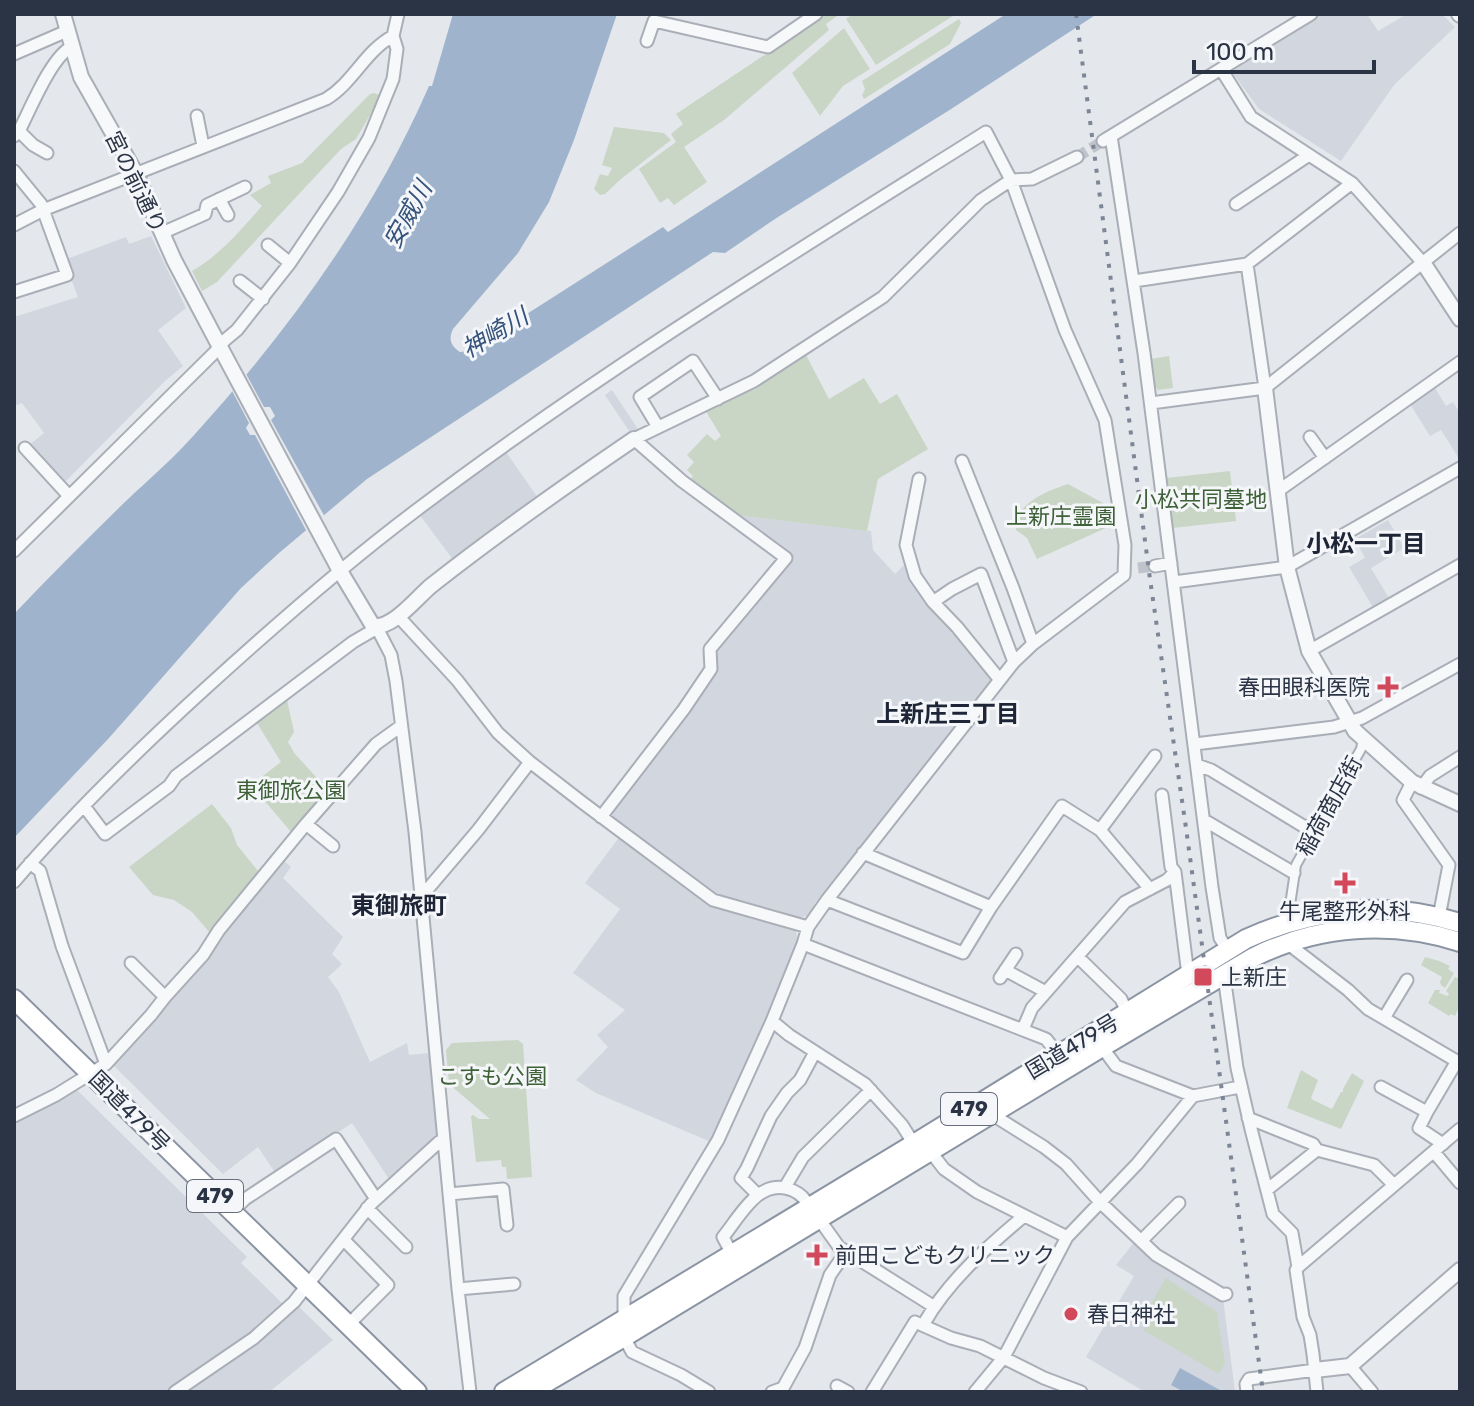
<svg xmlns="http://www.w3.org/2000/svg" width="1474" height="1406" font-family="Rubik,'Noto Sans JP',sans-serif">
  <rect width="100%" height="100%" fill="#e4e7ec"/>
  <!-- built -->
  <path fill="#d2d6de" d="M1320,14h47l11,17 29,-17h35l13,13 -61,58 -53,76 -82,-52 -27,-37 2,-7z
    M151,236l35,72 -28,22 25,36 -18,15 -101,102 -35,-38 15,-12 -22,-30 -8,3v-89l64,-20 -14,-37 62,-23 3,7z
    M1435,388l11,18 7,-4 7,11v43l-2,1 -17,-27 -11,6 -20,-32z
    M612,390l26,39 -7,5 -26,-39z
    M506,452l32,46 -84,63 -35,-47z
    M735,515l136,16 2,19 22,24 12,-12 84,114 1,6 -177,221 -5,12 -15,4 -76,-22 -109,-79 2,-10 104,-136 -2,-23 76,-89 -1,-7z
    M1388,520l16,28 -33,20 19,32 -16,9 -25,-42 16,-9 -10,-19z
    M620,836l92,67 83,25 4,16 -55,130 -33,68 -115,-49 -20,-13 32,-33 -11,-12 28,-25 -52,-37 47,-64 -35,-26z
    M283,860l8,7 -8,11 60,59 -11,17 10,10 -14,13 11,15 31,70 37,-19 2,12 21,-2 8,85 -47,44 -39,-59 -76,51 -18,-27 -35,27 -112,-111z
    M75,1088l172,169 -6,6 44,43 -33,30 -86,56h-152v-272z
    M1136,1240l87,58 12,94h-90l-59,-35 48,-81 -18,-11z
    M296,1304l37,36 -64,52h-87z"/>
  <!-- green -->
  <path fill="#c9d6c5" d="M826,14h14l-14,10 3,6 -105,90 -40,27 23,35 -33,23 -6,-7 -8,5 -21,-34 37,-27 -5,-8 12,-10 -7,-10z
    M853,14h103l-80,51 -30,-46z
    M959,19l2,4 -11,21 -86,55 -2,-4 3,-6 -3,-8z
    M844,28l26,41 -27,17 -23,30 -28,-43z
    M374,93l7,3 -25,43 -15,10 -124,133 -15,9 -10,-20c28,-16 49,-41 70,-65l-12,-11 21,-12 -3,-7 34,-13 68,-69z
    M614,127l50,6 7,7 -50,39 -16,15 -5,1 -6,-6 6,-15 8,2 4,-8 -10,-3z
    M806,355l23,44 35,-21 16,26 17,-10 31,55 -50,30 -11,52 -132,-16 -46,-34 4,-5 -6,-6 7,-8 -7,-7 20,-21 8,7 6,-5 -16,-26 50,-21z
    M1169,356l4,32 -15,2 -3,-4 -4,-27z
    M1230,471l6,50 -64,7 -6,-50z
    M1068,484l46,25 3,14 -80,36 -10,-21 -11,-8c-5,-25 33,-40 52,-46z
    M287,700l7,32 -6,10 7,12 34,37 -37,42 -41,-48 30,-23 -24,-39z
    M212,804l19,24 6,17 21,26 -48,62 -18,-21 -18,-12 -21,-5 -24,-28z
    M1425,957l14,4 11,5 -2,3 6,4 -9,15 -4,-3 -1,-3 2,-5 -21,-12z
    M1455,977l5,2v26l-5,11 -4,-2 -2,2 -21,-13 7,-13h5l-1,3 9,3 1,-2 -3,-3z
    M518,1040l5,4 9,133 -25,2 -1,-12h-4l-1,-7 -25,2 -5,-46 2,-1 6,4h11l-41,-35 -3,-34 6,-7z
    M1301,1070l17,10 -7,18 2,2 19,9 9,-17h2v-3l9,-16 12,8 -23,48 -54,-21z
    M1166,1278l51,34 8,51 -6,11 -76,-44 8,-12 -4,-2 3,-6 -2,-1z"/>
  <!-- water -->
  <path fill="#9fb4cc" d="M453,14h164l-43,126 -25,62 -31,51 -65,76c-5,10 -2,17 7,23l9,-1 194,-124 5,5 338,-218h91l-149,97 -170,106 -53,36 -12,-1 -346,227 -88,74 -38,35 -132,150 -95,100v-224c36,-38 74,-76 112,-113 23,-22 48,-43 69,-67 94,-104 178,-219 234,-348h3z
    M1180,1368l40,22 -1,2h-35l-13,-7z"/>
  <!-- pier -->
  <path fill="#e4e7ec" d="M244,370l20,37h6l5,9 -4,4 55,99 -18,15 -53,-99h-5l-4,-7 3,-5 -19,-36z"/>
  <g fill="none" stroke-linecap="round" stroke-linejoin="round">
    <!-- minor-tunnel -->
    <path stroke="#bfc3cb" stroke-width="11" stroke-dasharray="11 5.5" stroke-linecap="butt" d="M1077,157l26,-16
      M1138,568l17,-2"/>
    <defs>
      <path id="pedestrian" d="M1293,921l-3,-16 6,-40 65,-116 2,-10"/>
      <path id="minor" d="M647,41l7,-20 114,26 48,-33
        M14,54l53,-23
        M1221,69l30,48 101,66 72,81
        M197,116l6,30
        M19,131l14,14 14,8
        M14,136l5,-5c11,-21 33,-76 53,-84
        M1111,136l33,217 68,534 8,51 8,12
        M1103,141l208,-127
        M14,171l27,33 26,71 -53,17
        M219,199l9,16
        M1236,204l73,-49
        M14,225l29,-15 283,-111c27,-16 39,-48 67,-63
        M162,233l43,-19 2,-9 38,-18
        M268,245l22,18
        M1247,264l18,124
        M240,281l23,18
        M1134,281l113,-17 105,-81
        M1151,403l114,-15 195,-155
        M658,427l-18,-30 53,-36 25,38
        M1310,437l15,21
        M25,448l44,48
        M962,461l51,127 20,56
        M919,479l-13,66 9,31 18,26 24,25 43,53
        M1278,491l182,-129
        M14,551l200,-198 11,-13 12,-10 53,-67 48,-71 31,-54 24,-59 4,-30 -4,-13 5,-22
        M1155,566l16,-3
        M1174,582l113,-15 173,-99
        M933,602l19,-13 29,-15 33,88
        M398,616l59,64 41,53 32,29 53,41 130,97 95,27
        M1309,651l151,-86
        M1195,744l139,-17 28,-9 98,-54
        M1197,765l14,5 102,62
        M1412,782l-9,18 46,65 -10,52
        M1421,788l9,-12 30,-19
        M1162,795l9,72 4,5
        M84,806l21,28 64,-48 7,-10 177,-134 24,-14 14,27 5,26 19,151 43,457 12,103
        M601,817l83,-108 27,-40 -1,-20 76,-91 -104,-77 -48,-42 120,-58 129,-84 98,-97 30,-20 21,-1 45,-22
        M1204,820l90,53
        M306,824l27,22
        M1100,830l55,-74
        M863,853l128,54
        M30,863l10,8 22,75 44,118
        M14,882c59,-69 125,-133 192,-194 67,-61 135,-121 208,-176 182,-138 378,-258 572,-380l25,48 54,150 40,90 20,125 -1,30 -91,69 -19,18 -187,238 -19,27 -5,17 -31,77 -54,119 -94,156v41l8,15 49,23 28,17
        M421,897l57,-67 52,-68
        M827,900l136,53 28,-46 71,-101 38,24 50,59
        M1287,943l61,47 20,19 92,54
        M803,944l243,95 12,15
        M1078,957l43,42 6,13
        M131,963l34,34
        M1005,970l41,22
        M1224,976l13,92 14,61 22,85 19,19 6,34 -2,3 7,47 7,18 3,19 4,38
        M1000,978l16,-24
        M1384,1018l23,-38
        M772,1021l17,14 76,49 37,41 12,19
        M1023,1029l9,-21 93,-106 42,-22 8,-8 13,103
        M1381,1087l46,25 -8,16 24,16
        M1193,1096l47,-9
        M1427,1112l30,-51
        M993,1115l51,32 22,17 34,38 56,53 67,40 3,-1
        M14,1116l42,-21 50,-31 45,-49 14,-18 38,-42 16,-25 87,-106 70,-80 25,-18
        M1248,1118l65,26 4,6 57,15 20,20
        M930,1151l14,18 33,23 90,45
        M1434,1152l26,31
        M785,1187l18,-30 68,-67
        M1268,1189l49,-39
        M449,1194l54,-5 4,36
        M757,1194l-16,-16 6,-10 24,-52 16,-23 13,-13 15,-28
        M367,1208l39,39
        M232,1212l13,-13 91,-60 40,60
        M819,1219l20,28 94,59
        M344,1240l44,45 -40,40
        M1141,1241l38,-38
        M732,1254l-9,-17c18,-22 36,-60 69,-47 9,4 12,8 18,17
        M1298,1267l162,-138
        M458,1289l56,-5
        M923,1325c25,-44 63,-77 101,-109
        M1350,1366l22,26
        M837,1386l11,6
        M175,1392l79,-54 40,-36 77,-98 68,-62 5,-1
        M772,1392l11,-4 22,-40 25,-73 16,-23
        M872,1392l43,-70 36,16 29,8 64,32 37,14
        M975,1392l29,-35 63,-120 70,-73 56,-68 -77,-30 -14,-19
        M1247,1392l-1,-8 3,-5 66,-9"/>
      <path id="tertiary" d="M63,14l18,63 55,97 38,86 38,72 128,239 33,55c20,3 44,-29 59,-41 66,-52 133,-99 202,-146
        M1459,14l1,1
        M1424,264l36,55
        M1265,388l22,179 22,84 46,80 57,51 48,22
        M1315,1370l35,-4 110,-96"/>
      <path id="trunk" d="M14,999l403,393
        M504,1392l410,-248 332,-205c68,-31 142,-39 214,-16
        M530,1392l94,-55 478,-290 152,-90c64,-32 138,-37 206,-15"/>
    </defs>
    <!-- pedestrian casing -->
    <use href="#pedestrian" stroke="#a9aeb7" stroke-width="12"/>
    <!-- minor casing -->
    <use href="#minor" stroke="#a9aeb7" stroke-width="15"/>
    <!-- tertiary casing -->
    <use href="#tertiary" stroke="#a9aeb7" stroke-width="18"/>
    <!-- trunk casing -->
    <use href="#trunk" stroke="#8b94a3" stroke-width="22"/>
    <!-- pedestrian -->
    <use href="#pedestrian" stroke="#f7f8fa" stroke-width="8"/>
    <!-- minor -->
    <use href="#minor" stroke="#f7f8fa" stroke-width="11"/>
    <!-- tertiary -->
    <use href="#tertiary" stroke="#f7f8fa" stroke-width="14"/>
    <!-- trunk -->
    <use href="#trunk" stroke="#fff" stroke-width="18"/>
    <!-- rail -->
    <path stroke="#7d8696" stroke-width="4" stroke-dasharray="4 8" stroke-linecap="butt" d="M1076,14l74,565 36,249 77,564"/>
  </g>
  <!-- markers -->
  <g fill="#d1495b" stroke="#f4f6f9" stroke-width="3">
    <path d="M1384 675h8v8h8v8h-8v8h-8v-8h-8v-8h8z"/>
    <path d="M1341 871h8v8h8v8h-8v8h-8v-8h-8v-8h8z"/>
    <rect x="1193" y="967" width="20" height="20" rx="4"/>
    <path d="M813 1243h8v8h8v8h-8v8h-8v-8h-8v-8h8z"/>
    <circle cx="1071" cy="1314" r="8"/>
  </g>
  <g text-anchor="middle" stroke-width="6" stroke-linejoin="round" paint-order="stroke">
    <!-- shield labels -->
    <g fill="#f4f6f9" stroke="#676e7b" stroke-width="2">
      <rect x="941" y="1093" width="56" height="32" rx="6"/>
      <rect x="187" y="1180" width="56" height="32" rx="6"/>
    </g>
    <g font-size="20" font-weight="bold" fill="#2b3445">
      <text x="969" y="1116">479</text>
      <text x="215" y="1203">479</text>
    </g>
    <!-- street labels -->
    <g font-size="22" fill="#2b3445" stroke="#f4f6f9">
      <text transform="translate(136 182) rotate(64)" y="8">宮の前通り</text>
      <text transform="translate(1329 806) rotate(-61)" y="8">稲荷商店街</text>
      <text transform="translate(1072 1046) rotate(-31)" y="8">国道479号</text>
      <text transform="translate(130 1111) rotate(45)" y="8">国道479号</text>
    </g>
    <!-- park labels -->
    <g font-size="22" fill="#3f6138" stroke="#f4f6f9">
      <text x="1201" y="507">小松共同墓地</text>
      <text x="1061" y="524">上新庄霊園</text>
      <text x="291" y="798">東御旅公園</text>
      <text x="492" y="1084">こすも公園</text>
    </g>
    <!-- poi labels -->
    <g font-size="22" fill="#2b3445" stroke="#f4f6f9" text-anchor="start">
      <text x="1370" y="695" text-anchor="end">春田眼科医院</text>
      <text x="1345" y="919" text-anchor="middle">牛尾整形外科</text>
      <text x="1221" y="985">上新庄</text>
      <text x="835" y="1263">前田こどもクリニック</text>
      <text x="1087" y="1322">春日神社</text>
    </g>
    <!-- water labels -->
    <g font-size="24" font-style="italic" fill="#34527a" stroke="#f4f6f9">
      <text transform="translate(408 215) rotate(-61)" y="8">安威川</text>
      <text transform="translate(495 333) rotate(-31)" y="8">神崎川</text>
    </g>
    <!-- neighbourhood labels -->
    <g font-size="24" font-weight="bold" fill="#1d2536" stroke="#f4f6f9">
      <text x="1366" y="552">小松一丁目</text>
      <text x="948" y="722">上新庄三丁目</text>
      <text x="399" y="914">東御旅町</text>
    </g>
  </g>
  <!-- border -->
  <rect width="1474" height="1406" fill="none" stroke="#2b3445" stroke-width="32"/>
  <!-- scale -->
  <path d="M1194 60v12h180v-12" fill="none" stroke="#2b3445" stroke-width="4"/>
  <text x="1206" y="60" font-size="24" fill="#2b3445" stroke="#f4f6f9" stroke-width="6" paint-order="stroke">100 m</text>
</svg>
